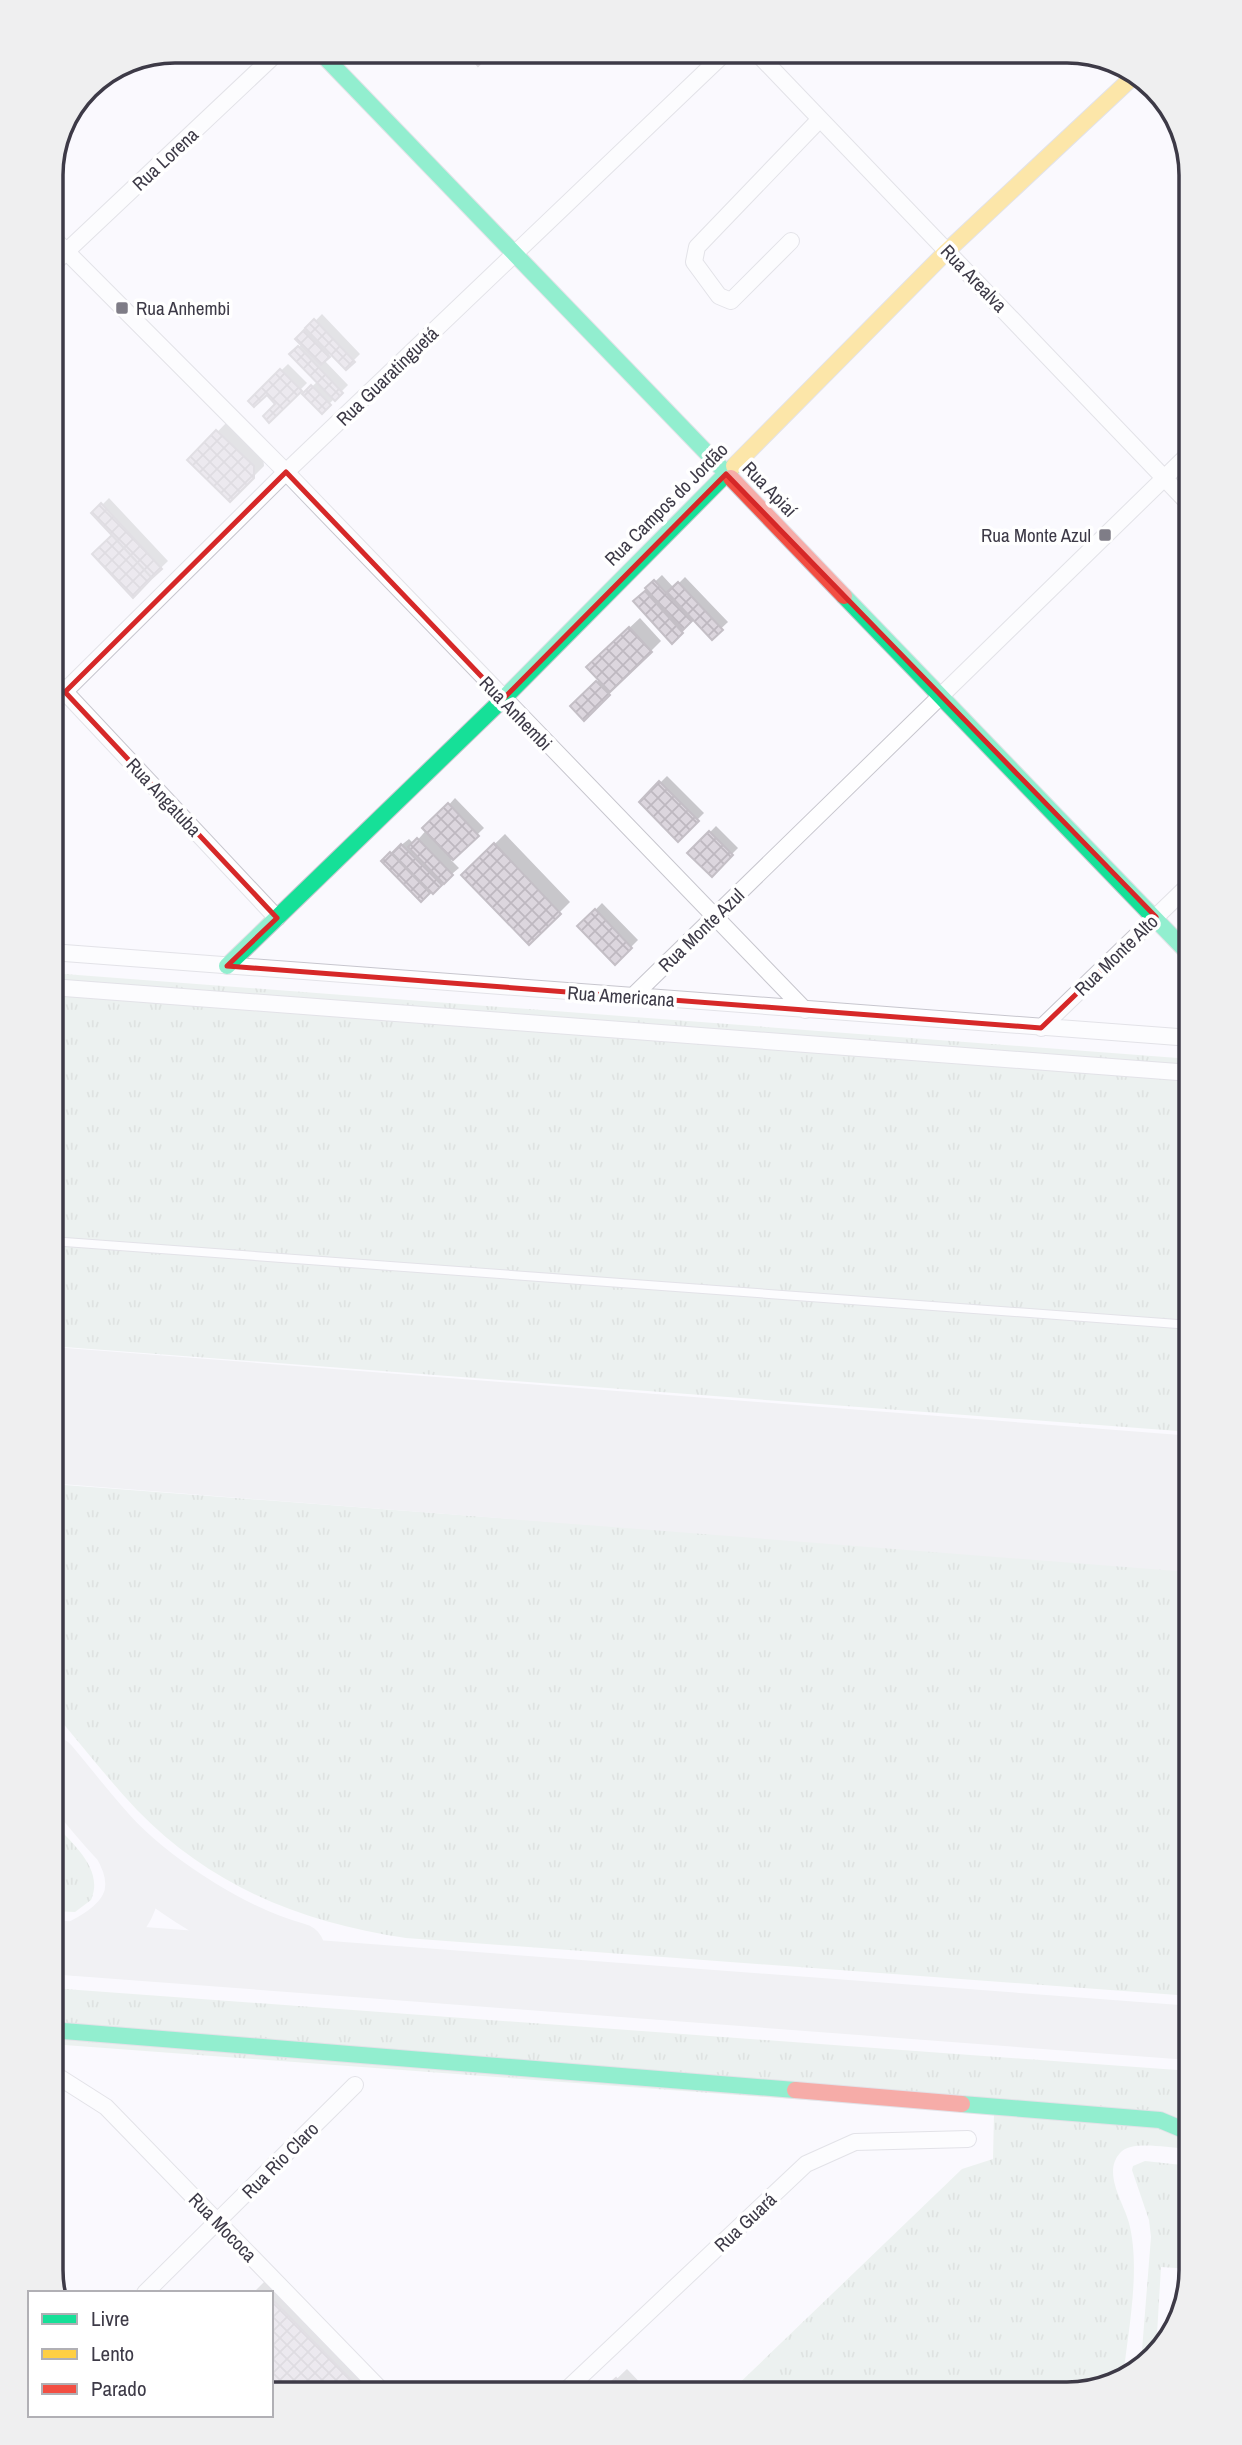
<svg xmlns="http://www.w3.org/2000/svg" width="1242" height="2445" font-family="'Archivo Narrow',sans-serif">
  <defs>
    <pattern id="grass-tufts" width="24" height="20" patternUnits="userSpaceOnUse" patternTransform="scale(1.75)"><rect width="24" height="20" fill="#dce7df"/><path d="M3 7l-1-3M5 7V3M7 7l1-3M15 17l-1-3M17 17v-4M19 17l1-3" fill="none" stroke="#bec7c1"/></pattern>
    <pattern id="building-cross-hatch" width="8" height="8" patternUnits="userSpaceOnUse" patternTransform="scale(1.75)"><rect width="8" height="8" fill="#dcd6de"/><path d="M0 0l8 8M0 8l8-8" fill="none" stroke="#beb8c0"/></pattern>
  </defs>
  <rect width="100%" height="100%" fill="#faf9fe"/>
  <!-- grass -->
  <path fill="url(#grass-tufts)" d="M51,973l1140,86v373l-1140,-86z
    M51,1484l1140,86v426l-785,-58c-105,-16 -194,-51 -269,-128 -30,-32 -58,-68 -86,-101z
    M51,1820c19,22 54,48 40,80l-16,12 -24,-1z
    M51,1988l1140,83v68l-4,9c-17,1 -55,-9 -67,5 -18,20 4,50 9,70 12,46 -1,108 -6,155l-9,7 -47,9h-339l234,-225 31,-10 1,-45 -943,-70z
    M1145,2161l46,5v103l-30,-2 -5,84 -15,12 10,-126 -2,-17 -17,-50 1,-4z"/>
  <!-- shadow -->
  <path fill="#0003" d="M322,314l38,40 -14,14 -15,-16 -7,8 24,25 -26,26 -18,-17 14,-13 -26,-27 10,-10 -4,-5z
    M288,364l19,19 -38,38 9,-17 -11,-11 -17,8z
    M228,421l35,34 1,11 -34,34 -40,-40z
    M109,498l59,63 -35,34 -19,-60 -20,-22z
    M662,575l12,13 11,-11 43,45 -16,15 -18,-19 -22,23 -37,-40z
    M640,618l21,23 -77,77 -11,-12 27,-27 -2,-22z
    M667,776l37,37 -26,26 -37,-37z
    M455,798l29,30 -33,32 8,8 -38,32 -31,-46 19,-15 5,5z
    M716,826l22,22 -26,26 -22,-21z
    M505,834l65,68 -41,41 -66,-68z
    M602,903l36,37 -23,23 -35,-37z
    M273,2273l119,121h-121v-101h-18z
    M627,2369l24,25h-55l6,-6 2,3z"/>
  <g fill="none" stroke-linecap="round" stroke-linejoin="round">
    <!-- taxiway -->
    <path stroke="#e6e6e9" stroke-width="54" d="M51,1763c22,26 43,54 67,79 44,44 119,92 180,108
      M51,1947l1140,86
      M75,1949c49,-23 75,-54 44,-106"/>
    <!-- runway -->
    <path stroke="#e6e6e9" stroke-width="136" d="M51,1415l1140,89"/>
  </g>
  <!-- building -->
  <path fill="url(#building-cross-hatch)" stroke="#c4bfc6" stroke-width="2" d="M481,51l9,3 -12,12 -6,-7z
    M314,319l41,43 -9,8 -41,-42z
    M304,330l26,27 -9,8 -26,-26z
    M298,346l45,47 -8,8 -46,-47z
    M280,369l22,22 -33,32 -6,-7 12,-12 -8,-9 -13,12 -6,-6z
    M311,385l20,20 -9,9 -20,-20z
    M216,430l38,36v12l-24,24 -43,-42z
    M101,503l61,66 -10,9 -61,-65z
    M112,535l40,43 -19,20 -41,-44z
    M654,580l38,41 -9,9 -38,-42z
    M678,582l45,48 -11,10 -45,-48z
    M645,591l38,42 -11,11 -39,-43z
    M629,627l23,25 -42,40 -24,-25z
    M596,681l14,14 -26,26 -14,-15z
    M659,781l40,40 -21,21 -39,-40z
    M448,803l31,33 -26,24 -31,-32z
    M709,831l24,24 -21,22 -25,-24z
    M417,838l36,37 -9,9 -36,-37z
    M494,843l67,71 -32,31 -68,-70z
    M401,844l41,41 -9,9 -41,-41z
    M390,852l40,41 -9,9 -40,-41z
    M595,909l37,39 -17,17 -38,-39z
    M271,2298l94,96h-91l-3,-3z
    M616,2378l15,16h-33z"/>
  <g fill="none" stroke-linecap="round" stroke-linejoin="round">
    <defs>
      <path id="lane" d="M51,1241l1140,84"/>
      <path id="street" d="M755,51l436,455
        M51,236l235,236 519,538
        M791,241l-60,60 -12,-5 -25,-34 3,-15 123,-128
        M51,266l228,-215
        M51,677l226,241
        M51,705l235,-233 441,-421
        M51,952l1140,86
        M51,987l1140,86
        M632,997l559,-545
        M1041,1028l150,-145
        M51,2072l55,35 279,287
        M145,2293l210,-208
        M562,2394l244,-230 49,-22 113,-3"/>
      <path id="fast" d="M319,51l412,427
        M844,596l347,360
        M227,966l276,-267 231,-233
        M51,2030l744,60
        M962,2104l198,16 31,13"/>
      <path id="slow" d="M734,466l213,-215 189,-177"/>
      <path id="jam" d="M731,478l113,118
        M795,2090l167,14"/>
    </defs>
    <!-- lane casing -->
    <use href="#lane" stroke="#c7c6ce" stroke-width="10"/>
    <!-- street casing -->
    <use href="#street" stroke="#c7c6ce" stroke-width="18"/>
    <!-- fast casing -->
    <use href="#fast" stroke="#c7c6ce" stroke-width="18"/>
    <!-- slow casing -->
    <use href="#slow" stroke="#c7c6ce" stroke-width="18"/>
    <!-- jam casing -->
    <use href="#jam" stroke="#c7c6ce" stroke-width="18"/>
    <!-- lane -->
    <use href="#lane" stroke="#fefeff" stroke-width="8"/>
    <!-- street -->
    <use href="#street" stroke="#fefeff" stroke-width="16"/>
    <!-- fast -->
    <use href="#fast" stroke="#16e098" stroke-width="16"/>
    <!-- slow -->
    <use href="#slow" stroke="#ffcf43" stroke-width="16"/>
    <!-- jam -->
    <use href="#jam" stroke="#f24e42" stroke-width="16"/>
  </g>
  <!-- marked area -->
  <path d="M0 0H1242V2445H0ZM286,472l217,227 223,-225 430,443 -115,111 -814,-62 50,-48 -212,-226z" fill="#faf9fe" fill-opacity=".55" fill-rule="evenodd"/>
  <path fill="none" stroke="#d62828" stroke-width="5" stroke-linejoin="round" d="M286,472l217,227 223,-225 430,443 -115,111 -814,-62 50,-48 -212,-226z"/>
  <!-- markers -->
  <g fill="#7f7d87" stroke="#fff" stroke-width="2.5">
    <rect x="115" y="301" width="14" height="14" rx="3.5"/>
    <rect x="1098" y="528" width="14" height="14" rx="3.5"/>
  </g>
  <g text-anchor="middle" stroke-width="7" stroke-linejoin="round" paint-order="stroke">
    <!-- street labels -->
    <g font-size="19" fill="#3d3a47" stroke="#fff">
      <text transform="translate(165 159) rotate(-43)" y="7">Rua Lorena</text>
      <text transform="translate(974 278) rotate(46)" y="7">Rua Arealva</text>
      <text transform="translate(387 376) rotate(-44)" y="7">Rua Guaratinguetá</text>
      <text transform="translate(770 489) rotate(46)" y="7">Rua Apiaí</text>
      <text transform="translate(666 504) rotate(-45)" y="7">Rua Campos do Jordão</text>
      <text transform="translate(516 713) rotate(46)" y="7">Rua Anhembi</text>
      <text transform="translate(164 797) rotate(47)" y="7">Rua Angatuba</text>
      <text transform="translate(701 930) rotate(-44)" y="7">Rua Monte Azul</text>
      <text transform="translate(1116 955) rotate(-44)" y="7">Rua Monte Alto</text>
      <text transform="translate(621 996) rotate(4)" y="7">Rua Americana</text>
      <text transform="translate(280 2160) rotate(-45)" y="7">Rua Rio Claro</text>
      <text transform="translate(745 2222) rotate(-43)" y="7">Rua Guará</text>
      <text transform="translate(223 2227) rotate(46)" y="7">Rua Mococa</text>
    </g>
    <!-- poi labels -->
    <g font-size="19" fill="#3d3a47" stroke="#fff" text-anchor="start">
      <text x="136" y="315">Rua Anhembi</text>
      <text x="1091" y="542" text-anchor="end">Rua Monte Azul</text>
    </g>
  </g>
  <!-- crop -->
  <path d="M0 0H1242V2445H0ZM175 63H1067A112 112 0 0 1 1179 175V2270A112 112 0 0 1 1067 2382H175A112 112 0 0 1 63 2270V175A112 112 0 0 1 175 63Z" fill="#efeff0" fill-rule="evenodd"/>
  <path fill="none" stroke="#3d3a47" stroke-width="3.5" d="M175 63H1067A112 112 0 0 1 1179 175V2270A112 112 0 0 1 1067 2382H175A112 112 0 0 1 63 2270V175A112 112 0 0 1 175 63Z"/>
  <!-- legend -->
  <rect x="28" y="2291" width="245" height="126" fill="#ffffff" stroke="#b1b0b5" stroke-width="2"/>
  <rect x="42" y="2314" width="35" height="10" fill="#16e098" stroke="#b1b0b5" stroke-width="2"/>
  <text x="91" y="2326" font-size="21" fill="#3d3a47">Livre</text>
  <rect x="42" y="2349" width="35" height="10" fill="#ffcf43" stroke="#b1b0b5" stroke-width="2"/>
  <text x="91" y="2361" font-size="21" fill="#3d3a47">Lento</text>
  <rect x="42" y="2384" width="35" height="10" fill="#f24e42" stroke="#b1b0b5" stroke-width="2"/>
  <text x="91" y="2396" font-size="21" fill="#3d3a47">Parado</text>
</svg>
